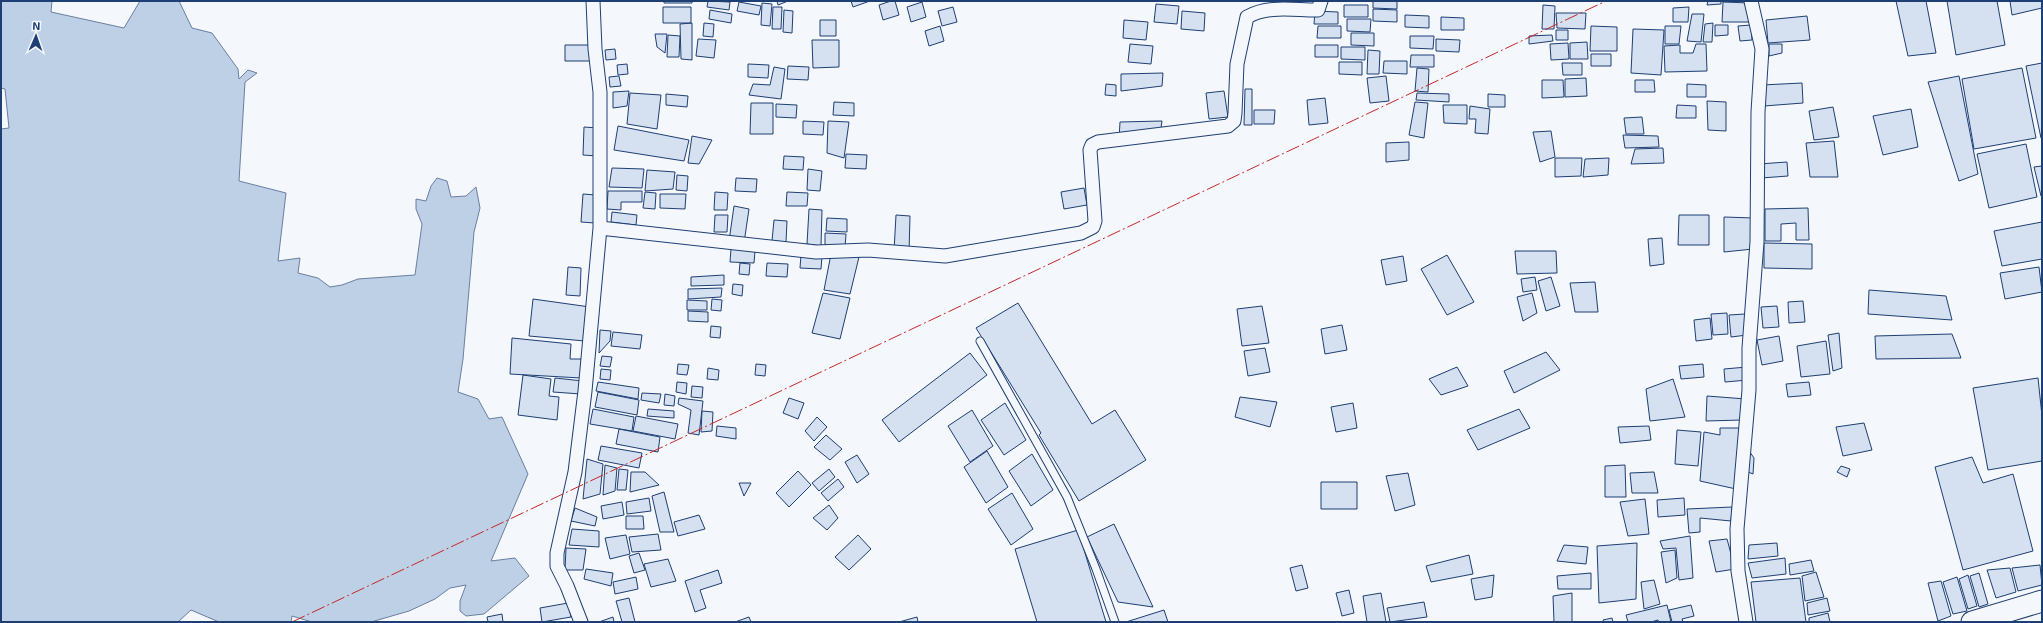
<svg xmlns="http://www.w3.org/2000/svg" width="2043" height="623" font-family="'Exo 2',sans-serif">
  <rect width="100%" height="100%" fill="#f4f7fb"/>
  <!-- water -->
  <path fill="#bed0e5" stroke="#687fa3" d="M1,1h51l-1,11 73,16 16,-27h39l13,27 20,5 26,36 1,10 9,-9 9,3 -12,9 -6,99 47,12 -8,68 22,-3 -2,15 20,5 12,9 12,-2 16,-6 57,-4 7,-51 -6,-15v-10l10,2 5,-15 6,-8 10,3 4,16 15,-1 10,-9 4,21 -6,24 -11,127 -5,33 20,7 11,20 13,-2 26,57 -37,87 24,-3 14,18 -45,38 -18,2 -6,-5v-10l6,-16 -16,3 -15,11 -26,12 -38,11h-59l-20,-6 -1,6h-72l-28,-12 -13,12h-177v-493l8,-1 -4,-39 -4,-1z"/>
  <!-- building -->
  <path fill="#d5e0f0" stroke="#1d3f73" d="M664,1h28v2h-28z
    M708,1l22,1 -1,8 -22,-3z
    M777,1h11l-10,4z
    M851,1h19l-17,6z
    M891,1h4l4,14 -16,5 -4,-15z
    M1373,1h24v8l-24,-1z
    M1708,1h13v3l-14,1z
    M1896,1h30l10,52 -28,3z
    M1947,1h50l8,44 -49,10z
    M2010,1h32v7l-30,7z
    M739,2l22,4 -2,9 -22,-4z
    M922,2l4,15 -15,5 -4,-15z
    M1723,2l27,1v19h-28z
    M762,3l10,1 -2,22 -9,-1z
    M1156,4l23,2 -2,18 -23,-2z
    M1344,5h24v12h-24z
    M1543,5l12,1 -1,23h-12z
    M663,7h28v16h-28z
    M773,7h9l-1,22h-9z
    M953,7l4,15 -15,4 -4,-15z
    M1689,7l-1,15h-15v-14z
    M1373,9l24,1v12l-24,-1z
    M710,10l22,4 -1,9 -22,-4z
    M784,10l9,1 -1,22 -9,-1z
    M1182,11l23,2 -1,18 -23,-2z
    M1315,11l23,1v12h-24z
    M1556,13h30l-1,16 -28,-1z
    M1692,14h12l-3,28 -14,-1z
    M1405,15l24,1v12l-24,-1z
    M1807,16l3,24 -42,3 -2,-23z
    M1441,17l23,1v12h-23z
    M1347,19h24l-1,13 -23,-1z
    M820,20h16v16h-16z
    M1124,20l24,2 -2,18 -23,-2z
    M692,23v37l-11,-1 -1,-35z
    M704,23l10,1 -1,13 -10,-1z
    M1713,23l-1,19h-9l2,-18z
    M1715,25h13v10l-13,1z
    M1751,25l1,15 -12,1 -2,-15z
    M940,26l4,15 -15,5 -4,-15z
    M1318,26h23v12h-24z
    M1591,26l26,1v24h-27z
    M1665,26h16l-2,18h-14z
    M1633,29l31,1 -3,45 -30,-2z
    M1556,30h12v10h-12z
    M1351,33h23v13l-23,-1z
    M655,34h12l-2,19 -8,-6z
    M668,35l12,1 -1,21h-12z
    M1552,35l1,6 -24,3v-8z
    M1410,36h24l-1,13 -23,-1z
    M698,39l18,1 -2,18 -18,-2z
    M1436,39l24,1 -1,12 -23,-1z
    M812,40h27v27l-26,1z
    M1587,42l1,17h-18v-16z
    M1568,43l1,16 -18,1 -1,-16z
    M1130,44l23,2 -2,18 -23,-2z
    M1696,44h10l1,27 -42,1 -1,-26 16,-1v8h13z
    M1769,44h13v9l-13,3z
    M565,45h28v16h-28z
    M1315,45h23v12h-23z
    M1341,47h24v13l-24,-1z
    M615,49l1,10 -10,1 -1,-10z
    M1368,50l12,1 -1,23h-12z
    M1591,54h20v12h-20z
    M1411,55h23v12h-24z
    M1384,61h23v13l-24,-1z
    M1339,62h23v13l-23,-1z
    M1562,63h20v12h-19z
    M2042,63v74l-1,1 -15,-72z
    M627,64l1,10 -10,1 -1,-10z
    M748,64l21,1 -1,13 -20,-1z
    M788,66l21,1 -1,13 -21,-1z
    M774,67l11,2 -4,30 -32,-4 4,-11 17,1z
    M1417,68l12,1 -1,23 -13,-1z
    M2022,68l14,70 -62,11 -12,-70z
    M1163,73l-1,13 -41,5v-17z
    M619,76l2,10 -11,1 -1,-10z
    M1386,76l3,25 -19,2 -3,-25z
    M1959,76l19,98 -19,7 -31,-99z
    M1586,78l1,18 -22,1v-18z
    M1542,80h21l1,17 -22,1z
    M1635,80h19l1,12h-20z
    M1802,83l1,20 -39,3 -2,-21z
    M1106,84l10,1v11l-11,-1z
    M1687,84l19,1v12h-19z
    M1245,89h7v36h-8z
    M629,91l-2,15 -14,2v-16z
    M1224,91l4,26 -19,2 -3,-26z
    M630,93l31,2 -4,34 -30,-5z
    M1417,93l32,1v8l-33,-2z
    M666,94l22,2 -1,11 -21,-2z
    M1488,94l17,1v12h-17z
    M1325,98l3,25 -19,2 -2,-25z
    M1707,101l19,1v29l-18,-1z
    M834,102l20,1v13l-21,-1z
    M1415,102l13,1 -4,35 -15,-3z
    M751,103h22v31h-23z
    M776,104l21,1 -1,13 -20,-1z
    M1443,105h24v19l-23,-1z
    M1677,105l19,1v12h-20z
    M1470,106l20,3 -2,25 -13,-1 1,-14h-7z
    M1833,107l6,30 -25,3 -5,-29z
    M1911,109l7,38 -35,8 -10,-39z
    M1254,110h21l-1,14h-20z
    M1642,117l2,17h-18l-2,-16z
    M803,121l21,1 -1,13 -20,-1z
    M828,121l21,1 -5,36 -17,-5z
    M1162,121l-2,14 -41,4 1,-17z
    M618,126l71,14 -5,21 -70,-11z
    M584,127l14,1 -1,28 -14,-1z
    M1551,131l4,26 -15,5 -7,-30z
    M1623,135l35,1 1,11 -34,1z
    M692,136l20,4 -13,24 -11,-1z
    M1834,141l4,36h-28l-4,-34z
    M1409,142v18l-23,2v-19z
    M2026,144l11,53 -48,11 -12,-54z
    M1663,148l1,15 -33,1 4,-15z
    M846,154l21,1 -1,14 -21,-1z
    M784,156l20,1 -1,13 -20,-1z
    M1555,158h27l-1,18 -26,1z
    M1609,158l-1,17 -25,2 2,-18z
    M1787,162l1,14 -27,2 -2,-14z
    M2042,166v30h-1l-7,-29z
    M612,168l32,1 -2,19 -33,-1z
    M808,169l14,2 -2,20 -13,-1z
    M647,170l28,2 -2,17 -28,2z
    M677,175l11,1 -1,15 -11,-1z
    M736,178l21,1 -1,13 -21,-1z
    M1084,188l3,17 -23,4 -3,-17z
    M608,191h34v11h-21v8l-14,-1z
    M645,192l11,1 -1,16 -12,-1z
    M715,192l13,1 -1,17h-13z
    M787,192l21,1 -1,13h-21z
    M583,194l13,1 -1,28 -14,-1z
    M660,194h26l-1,15 -25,-1z
    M734,206l15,3 -5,34 -15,-2z
    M1808,208l1,32h-13v-17l-15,1v17h-16v-32z
    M809,209l13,1 -1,36 -14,-2z
    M612,212l25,3 -1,10 -25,-3z
    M715,215h13l-1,17h-13z
    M896,215l14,1 -1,37 -15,-2z
    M1679,215h30v30h-31z
    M1724,217l30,1 -1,31 -29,3z
    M827,218l20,1v13l-21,-1z
    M774,220l13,1 -1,21 -14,-1z
    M2042,222v37l-40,7 -8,-35z
    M825,233l21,1 -1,14 -20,-2z
    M1662,238l2,26 -14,2 -2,-27z
    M1764,243l48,1v25l-48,-1z
    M731,249l24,2 -1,12 -24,-1z
    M1515,251h41l1,22 -40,1z
    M831,254l28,3 -9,37 -26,-4z
    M801,255l21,1 -1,13 -21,-1z
    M1447,255l27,47 -27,13 -26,-46z
    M1403,256l4,25 -21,4 -5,-25z
    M740,263l10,1 -1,11 -10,-1z
    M767,263l21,1 -1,13 -21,-1z
    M568,267l13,1 -1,28 -14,-1z
    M2039,267l3,25 -37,7 -5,-26z
    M724,275v10l-33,1v-9z
    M1535,277l2,13 -14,2 -2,-13z
    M1551,277l9,29 -14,5 -8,-30z
    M1595,282l3,30h-23l-5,-29z
    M733,284l10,1 -1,11 -10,-2z
    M722,288l-1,9 -33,2v-10z
    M1869,290l77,6 6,24 -84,-6z
    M823,293l27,5 -10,41 -28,-6z
    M1532,293l5,20 -14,8 -6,-24z
    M533,299l57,8 -5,34 -56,-5z
    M712,299l10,1 -1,11 -10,-1z
    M687,300l20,1v9h-20z
    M1803,301l2,21 -16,1 -1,-21z
    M1018,303l74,121 23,-14 31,50 -67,41 -40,-66 2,-2 -65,-105z
    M1262,306l7,37 -27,3 -5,-37z
    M1777,306l2,21 -16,1 -2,-21z
    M688,311l20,1v10l-20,-1z
    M1727,313l1,21 -15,1 -2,-21z
    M1745,314l2,21 -16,2 -2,-22z
    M1710,318l2,21 -16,2 -2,-21z
    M1342,325l5,25 -22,4 -4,-25z
    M711,326l10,1 -1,11 -10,-1z
    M600,330l11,1 -1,10 -11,12z
    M613,332l29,3 -2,14 -29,-3z
    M1839,333l3,35 -9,3 -5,-36z
    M1952,334l9,24 -85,1 -1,-23z
    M1779,336l4,25 -21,4 -5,-25z
    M512,338l59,6 -1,15h14l-3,19 -71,-4z
    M1826,341l4,33 -29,3 -4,-31z
    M1265,348l5,24 -22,4 -4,-25z
    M1546,352l14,18 -46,23 -10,-22z
    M970,353l17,22 -88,67 -17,-22z
    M602,356l10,1 -2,10 -10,-1z
    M678,364l11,1 -2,10 -10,-1z
    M756,364l10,1 -1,11 -10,-1z
    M1703,364l1,13 -23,2 -2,-13z
    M1457,367l11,19 -27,9 -12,-16z
    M1747,367l1,13 -23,2 -1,-13z
    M708,368l11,2 -1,10 -11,-1z
    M601,369l10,1 -1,10 -10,-1z
    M523,375l28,4 -2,17 10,1 -2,23 -39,-5z
    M555,378l28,3 -2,13 -28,-2z
    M2038,378l4,38v45l-54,9 -15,-82z
    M1673,379l12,38 -35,4 -4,-32z
    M598,382l41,6 -1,11 -42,-8z
    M677,382l10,1 -1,11 -10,-2z
    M1809,382l2,13 -23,2 -2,-13z
    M692,386l11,1 -1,11 -11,-1z
    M598,392l41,8 -2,15 -42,-8z
    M642,393l19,1 -2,9 -18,-3z
    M665,394l10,2 -1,10 -10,-1z
    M1707,396l39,3 -4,21 -36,1z
    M1240,397l37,5 -7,25 -35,-10z
    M679,398l24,3 -4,34 -11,-2 3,-23 -13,-6z
    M789,398l15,5 -6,16 -15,-6z
    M1005,403l21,37 -22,15 -23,-35z
    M1353,403l4,25 -21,4 -5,-25z
    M593,409l41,8 -2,14 -42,-7z
    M648,409l26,2v7l-27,-2z
    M1519,409l11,19 -52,22 -11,-20z
    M972,410l21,36 -23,16 -22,-36z
    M702,411l11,1 -1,19 -11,1z
    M636,416l42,8 -3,15 -42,-8z
    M817,417l10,10 -13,14 -9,-10z
    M1864,423l8,27 -29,6 -7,-29z
    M717,426l19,2v11l-20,-3z
    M1649,426l2,14 -31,3 -2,-16z
    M1720,428h21l-5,61 -36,-8 4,-49 16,3z
    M619,429l41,8 -2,15 -42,-8z
    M1677,430l24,2 -3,34 -23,-2z
    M826,435l16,14 -12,11 -16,-13z
    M1745,445l9,13 -1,16 -10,-4z
    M601,446l41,7 -3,15 -41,-8z
    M987,451l21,36 -22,16 -22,-36z
    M1032,454l21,36 -22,16 -22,-35z
    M857,455l12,19 -12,9 -12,-21z
    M1972,457l11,26 30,-9 20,77 -70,19 -28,-103z
    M587,459l16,5 -3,30 -17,5z
    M605,465l12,3 -2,23 -12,4z
    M1625,465l1,32h-21v-31z
    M1841,466l9,3 -3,8 -10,-5z
    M619,469l9,1 -2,20h-9z
    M829,469l6,8 -16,14 -7,-8z
    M798,471l13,14 -22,22 -13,-14z
    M631,472h14l14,13 -29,7z
    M1654,472l4,21h-26l-2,-20z
    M1408,473l7,32 -20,6 -9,-35z
    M838,479l6,8 -16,14 -7,-8z
    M1321,482h36v27h-36z
    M739,483h12l-7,13z
    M664,492l10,40h-14l-8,-36z
    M1012,493l21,36 -22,16 -23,-36z
    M649,498l2,13 -24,3 -1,-12z
    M1684,498l1,17 -27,2 -1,-17z
    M1645,499l4,35 -21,2 -8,-34z
    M622,502l2,13 -21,4 -2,-13z
    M829,505l9,13 -11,12 -14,-12z
    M1732,507l-1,14 -31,-3v14l-11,1 -2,-24z
    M575,508l22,9 -2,9 -24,-5z
    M699,515l6,14 -27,7 -4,-14z
    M626,516h17l1,13h-18z
    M1114,524l39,83 -35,-5 -31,-65z
    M572,529l27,2v16l-30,-2z
    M1078,530l28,92h-69l-22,-73z
    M658,534l3,16 -29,2 -3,-15z
    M626,535l4,19 -20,5 -5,-21z
    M858,535l13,14 -22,21 -14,-13z
    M1690,536l3,42 -14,2 -3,-32 -13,1 -3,-8z
    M1727,539l8,30 -19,3 -7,-31z
    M1637,543l-1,56 -37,4 -2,-57z
    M1777,543l1,13 -30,3 1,-14z
    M1564,545l24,2 -2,17 -29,-3z
    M566,548l20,1 -3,21h-18z
    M1675,550l2,28 -11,5 -5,-31z
    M639,553l6,17 -11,3 -5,-17z
    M1469,555l4,19 -42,8 -5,-16z
    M1785,558l1,16 -34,4 -4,-15z
    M668,559l8,22 -25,6 -7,-23z
    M1811,560l3,11 -24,4 -1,-11z
    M1302,565l6,23 -12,3 -6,-23z
    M2040,565l2,20 -24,6 -6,-23z
    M2010,568l6,24 -20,6 -9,-28z
    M586,569l27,4 -2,13 -27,-7z
    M718,570l4,13 -22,7 6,18 -11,4 -10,-31z
    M1816,572l8,25 -19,4 -3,-25z
    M1591,573v16h-33l-1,-13z
    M1979,573l9,31 -9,3 -9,-31z
    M1494,575l-2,22 -17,3 -4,-21z
    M1968,575l9,31 -9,3 -9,-30z
    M636,577l2,12 -23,5 -2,-12z
    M1957,577l10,34 -14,3 -10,-32z
    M1800,578l6,44h-50l-5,-40z
    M1654,580l6,24 -16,5 -3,-27z
    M1941,581l10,35 -13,5 -10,-38z
    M1349,590l5,23 -12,3 -6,-23z
    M1381,593l5,29h-19l-4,-26z
    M1572,593v29h-18l-1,-26z
    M629,598l6,24h-13l-6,-21z
    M1827,598l3,13 -22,4 -1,-12z
    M1424,602l3,15 -37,5 -3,-14z
    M568,603l3,14 -29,5 -2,-14z
    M1667,605l4,17h-12l-1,-2 -7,2h-23l-2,-7z
    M1691,605l3,11 -12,3 1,3h-11l-3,-12z
    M1164,610l4,12h-42z
    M1828,613l2,9h-21v-4z
    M502,614l1,8h-15l-1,-5z
    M613,617l1,5h-15z
    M749,617l2,5h-16z
    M917,617l1,5h-19z
    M1612,618l1,4h-9l-1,-2z"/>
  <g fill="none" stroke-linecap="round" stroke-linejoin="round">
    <defs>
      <path id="service" d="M980,341l87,156 29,72 19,53"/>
      <path id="minor" d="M600,228l216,24 52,-2 77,6 136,-23 12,-6 2,-6 -5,-71 2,-5 6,-3 130,-16 6,-5 1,-8 2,-49 10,-47c21,-12 46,-7 69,-7h2l3,-9
        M581,622l-14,-36 -10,-20v-13l18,-81 10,-81 15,-163v-136l-5,-43 -2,-48
        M1746,622l-8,-51 -1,-42 12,-139v-42l8,-106 1,-130 4,-63 -11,-48"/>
      <path id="primary" d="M1972,622l70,-21"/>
    </defs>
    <!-- service casing -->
    <use href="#service" stroke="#1d3f73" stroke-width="9"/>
    <!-- minor casing -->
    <use href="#minor" stroke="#1d3f73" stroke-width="15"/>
    <!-- primary casing -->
    <use href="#primary" stroke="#1d3f73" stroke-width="23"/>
    <!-- service -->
    <use href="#service" stroke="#f4f7fb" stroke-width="7"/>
    <!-- minor -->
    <use href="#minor" stroke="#f4f7fb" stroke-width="13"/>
    <!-- primary -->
    <use href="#primary" stroke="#f4f7fb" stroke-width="21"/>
    <!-- power -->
    <path stroke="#c62828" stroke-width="1" stroke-dasharray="14 3 2 3" stroke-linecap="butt" d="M292,622l1314,-621"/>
  </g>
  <!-- border -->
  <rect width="2043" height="623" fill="none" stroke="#1d3f73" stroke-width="4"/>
  <!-- north arrow -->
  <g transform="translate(36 36) rotate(2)" stroke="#f4f7fb" stroke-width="3" paint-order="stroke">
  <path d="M0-3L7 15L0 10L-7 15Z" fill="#1d3f73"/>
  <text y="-6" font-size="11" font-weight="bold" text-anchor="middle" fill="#1d3f73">N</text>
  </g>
</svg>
